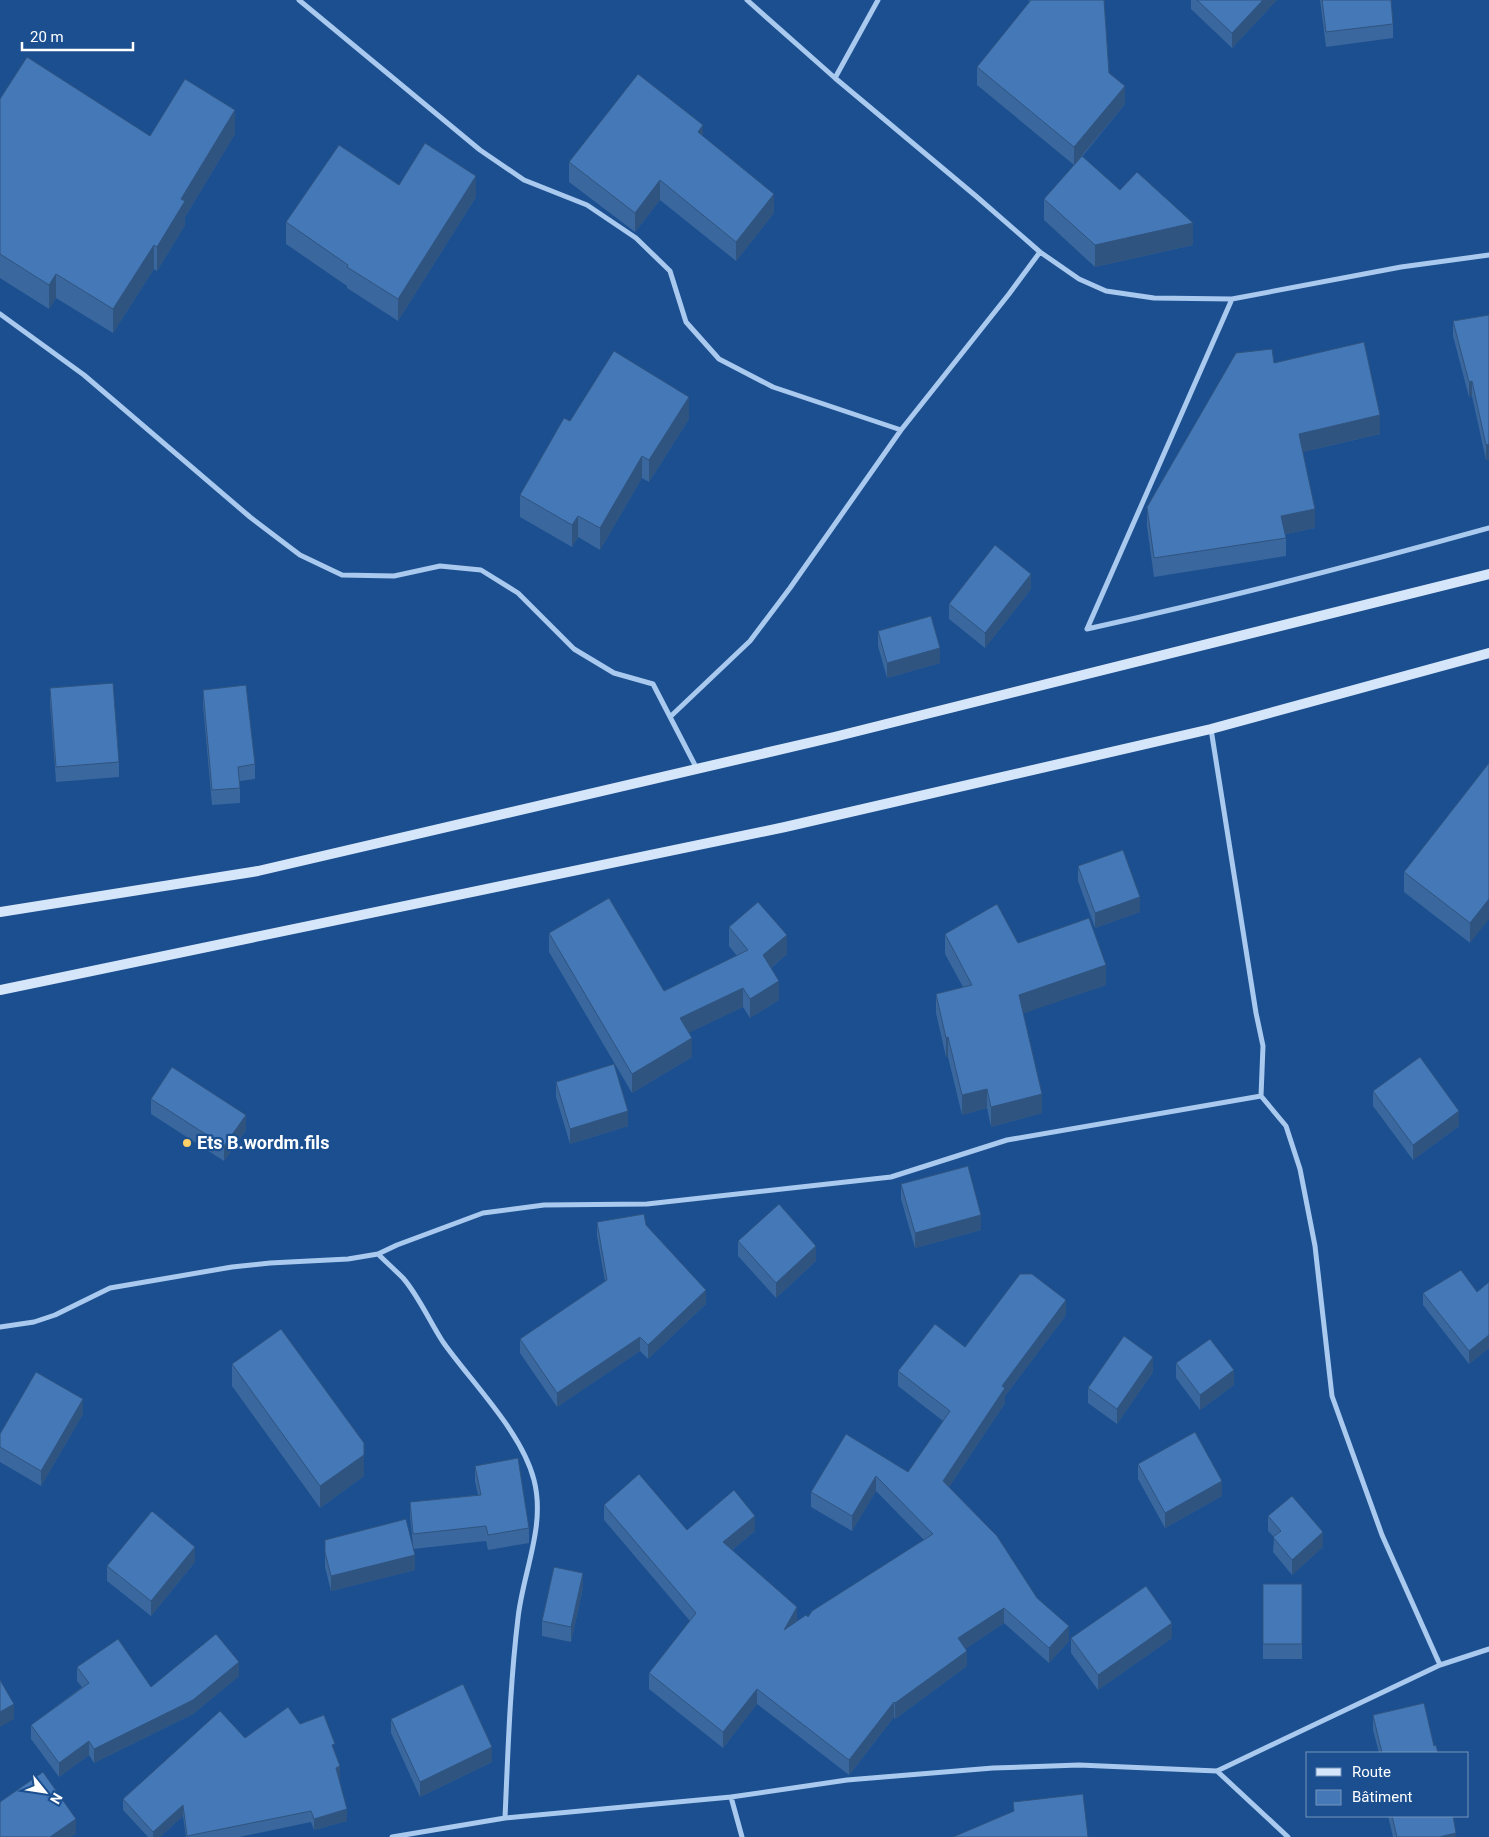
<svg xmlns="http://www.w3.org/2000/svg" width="1489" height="1837" font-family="Roboto,sans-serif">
  <rect width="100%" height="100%" fill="#1b4f8f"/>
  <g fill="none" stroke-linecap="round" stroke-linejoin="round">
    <!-- street -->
    <path stroke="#a9c9ee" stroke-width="5" d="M299,0l181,150 44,30 63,25 49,33 34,33 16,51 33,37 54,28 128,43
      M747,0l88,78 142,119 63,55 39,27 27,12 48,7 78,1 169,-32 88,-12
      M835,78l43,-78
      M0,314l84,61 166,142 50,38 42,20 52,1 46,-10 41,4 37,23 56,56 40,24 39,11 44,85
      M1087,629c135,-30 269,-64 402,-101
      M1087,629l145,-330
      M670,717l80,-76 40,-53 111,-158 108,-136 31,-42
      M1211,729l45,284 7,33 -2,50 25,30 14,43 15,77 17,150 50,139 58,130
      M378,1254c8,8 17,16 25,24 15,17 27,44 40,64 29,41 79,90 91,138 12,46 -11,92 -16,138 -8,66 -10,133 -13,200
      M0,1327l34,-5 21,-7 55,-27 122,-21 38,-4 78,-4 30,-5 19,-9 86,-32 61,-8 103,-1 244,-27 116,-37 254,-44
      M1217,1771l71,66
      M731,1797l11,40
      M392,1837l113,-19 226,-21 116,-17 146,-12 86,-3 138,6 223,-106 49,-16"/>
    <!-- secondary -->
    <path stroke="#d6e6fa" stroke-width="10" d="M0,912l258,-41 576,-134 655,-163
      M0,990l785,-163 426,-98 278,-76"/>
  </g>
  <!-- wall -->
  <path fill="#3a679d" d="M1028,0h76l5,73 16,31 -44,54 39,32 73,55 -98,22 -51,-47v-21l30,-34 -97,-80v-18l53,-65z
    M1191,0h86l-45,48 -41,-39z
    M1320,0h71l2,24v14l-67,9z
    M0,99l150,37 85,-2 -50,83v8l-28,46 -3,-2 -41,64 -57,-35 -7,11 -49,-31z
    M703,136l71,77 -38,48 -76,-61 -25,32 -66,-50v-20z
    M399,185l77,12 -78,124 -51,-33v-2l-61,-42v-22z
    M1489,315v144l-3,1 -14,-64 -3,1 -16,-61v-15z
    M1274,363l106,71 -77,18 12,76 -29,6v22l-132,21 -7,-51v-19z
    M689,419l-40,63 -7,-4 -42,72 -22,-13 -6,10 -52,-30v-22l50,-74z
    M1031,589l-46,59 -36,-29v-15z
    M878,631l62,32 -53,15 -9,-32z
    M50,688l69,74v15l-63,5 -6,-79z
    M203,690l52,74v15l-15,2v22l-28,2 -9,-100z
    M1489,763l-19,180 -66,-51v-20z
    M1078,866l62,46 -45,16 -17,-47z
    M729,927l58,27 -16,14 8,32 -29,18 -7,-11 -55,26 4,24 -60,36 -83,-141v-19l115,58 73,-35 -8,-10z
    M945,934l73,9 88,42 -83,28 19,100 -51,14 -4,-19 -25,7 -14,-58h-2l-10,-44v-19l27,-7 -18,-33z
    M556,1082l72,44 -58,18 -14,-47z
    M1373,1091l86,35 -46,34 -40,-54z
    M151,1099l95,31 -22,31 -73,-47z
    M901,1184l80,46 -66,18 -14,-49z
    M597,1222l49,3 60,79 -58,55 -8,-8 -83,56 -37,-54v-14l85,-58 -8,-45z
    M738,1241l78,20 -40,37 -38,-42z
    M1489,1282v66l-20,16 -46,-59v-12l54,-1z
    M1066,1315l-61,81v7l-56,84 88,111 32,43 -20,22 -45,-40 -39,26 2,17 -72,53 -1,-2 -45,58 -92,-71 -34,44 -74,-59v-16l41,-52 -86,-101v-15l83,25 68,1 -23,19 65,71 11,-4 116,-77 -48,-49 -24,40 -41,-24v-15l35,-58 62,38 35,-51 -45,-35v-15l67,-24z
    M1176,1363l58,22 -34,25 -24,-32z
    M232,1364l132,112 -44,32 -88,-122z
    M1153,1372l-36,52 -29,-21v-15z
    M83,1414l-42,72 -41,-24v-28z
    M1138,1464l84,32 -57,32 -27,-49z
    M475,1466l54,62v15l-41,7 -2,-9 -73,8 2,21 -84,21 -6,-24v-27l88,5 -3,-28v-15l68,-7 -3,-14z
    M1268,1516l55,31 -31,28 -19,-23 1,-15 -6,-6z
    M195,1562l-44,54 -44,-35v-15z
    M1263,1584h39v75h-39z
    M583,1588l-12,54 -29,-6v-15z
    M1071,1638h101l-74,52 -27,-37z
    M77,1667l74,20 88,-11 -46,38 -99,49 -5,-8 -30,22 -28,-38v-14l51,-38 -5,-6z
    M1373,1715l61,31 4,7h-59l-6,-23z
    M391,1719l101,43 -72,35 -29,-64z
    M300,1724l35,28 5,26h-2l9,43 -33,9 -3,-8 -72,15h-53l-3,-21 -23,21h-12l-25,-27v-11l122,-61z
    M1388,1816h65l3,21h-63z"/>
  <!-- shaded-wall -->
  <path fill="#305480" d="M1263,0h14l-45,48v-15z
    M1125,86v18l-51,61v-18z
    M235,110v24l-50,83v8l-28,46v-24l24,-48z
    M703,125v20l-5,-13z
    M476,176v21l-78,124v-22z
    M660,180v20l-25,32v-19z
    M774,194v19l-38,48v-19z
    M1193,223v22l-98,22v-22z
    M154,245v24l-41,64v-24z
    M56,274v24l-7,11v-24z
    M1472,381v15l-3,1v-15z
    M689,397v22l-40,63v-22z
    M1380,415v19l-81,19v-19z
    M1489,444v15l-3,1v-15z
    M642,456v22l-42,72v-22z
    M1315,509v19l-34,7v-19z
    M578,516v21l-6,10v-22z
    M1031,574v15l-46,59v-15z
    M940,648v15l-53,15v-15z
    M1140,897v15l-45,16v-15z
    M1489,899v20l-19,24v-20z
    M787,935v19l-24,20v-19z
    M1106,965v20l-87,30v-20z
    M779,981v19l-29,18v-19z
    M743,988v19l-63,30v-19z
    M948,1037v20h-2v-19z
    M692,1038v19l-60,36v-19z
    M987,1089v19l-25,7v-20z
    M1042,1094v19l-51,14v-20z
    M628,1111v15l-58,18v-15z
    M1459,1111v15l-46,34v-15z
    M246,1115v15l-22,31v-15z
    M981,1215v15l-66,18v-15z
    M816,1246v15l-40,37v-15z
    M706,1290v14l-58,55v-14z
    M1066,1300v15l-61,81v7l-62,93v-15l59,-95z
    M1489,1335v13l-20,16v-13z
    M640,1337v14l-83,56v-14z
    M1153,1357v15l-36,52v-15z
    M1234,1370v15l-34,25v-15z
    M83,1399v15l-42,72v-15z
    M364,1455v21l-44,32v-22z
    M876,1476v15l-24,40v-15z
    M1222,1481v15l-57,32v-15z
    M755,1516v15l-32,26v-15z
    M1323,1532v15l-31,28v-15z
    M195,1547v15l-44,54v-15z
    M415,1555v15l-84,21v-15z
    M583,1573v15l-12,54v-15z
    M797,1607v15l-13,8z
    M1004,1608v15l-46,31v-16z
    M1172,1623v15l-74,52v-15z
    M1069,1626v15l-20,22v-15z
    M967,1651v15l-72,53v-16z
    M239,1662v14l-46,38 -99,49v-14z
    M757,1689v15l-34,44v-16z
    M894,1702v15l-45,58v-15z
    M14,1704v15l-14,8v-15z
    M89,1741v14l-30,22v-14z
    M492,1747v15l-72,35v-15z
    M340,1766v12l-4,2v-12z
    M183,1805v11l-23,21h-7v-5z
    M347,1809v12l-33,9v-11z
    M76,1819v15l-5,3h-21z
    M1456,1833v4h-17z"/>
  <!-- building -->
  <path fill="#4478b7" stroke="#305480" d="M1031,0h73l5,73 16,13 -51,61 -97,-80z
    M1197,0h66l-31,33z
    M1322,0h69l2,24 -67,8z
    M27,57l123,79 35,-57 50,31 -54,89 4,2 -28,46 -3,-2 -41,64 -57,-35 -7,11 -49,-31v-155z
    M638,74l65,51 -5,7 76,62 -38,48 -76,-62 -25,33 -66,-51z
    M425,143l51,33 -78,123 -51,-32 1,-2 -62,-43 53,-77 60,40z
    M1082,156l38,34 17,-18 56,51 -98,22 -51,-46z
    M1489,315v129l-3,1 -14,-64 -3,1 -16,-61z
    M1364,342l16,73 -81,19 16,75 -34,7 5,22 -132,20 -7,-51 89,-154 36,-4 2,14z
    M614,351l75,46 -40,63 -7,-4 -42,72 -22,-12 -6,9 -52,-30 44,-77 6,3z
    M995,545l36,29 -46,59 -36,-29z
    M931,616l9,32 -53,15 -9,-32z
    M113,683l6,79 -63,5 -6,-79z
    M246,685l9,79 -17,3 2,21 -28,2 -9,-100z
    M1489,763v136l-19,24 -66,-51z
    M1123,850l17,47 -45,16 -17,-47z
    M609,898l55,93 84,-41 -19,-23 29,-25 29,33 -24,20 16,26 -29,18 -7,-11 -63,30 12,20 -60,36 -83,-141z
    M997,904l21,39 71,-25 17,47 -87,30 23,99 -51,13 -4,-18 -25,6 -14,-58 -2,1 -10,-44 36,-9 -27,-51z
    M1420,1057l39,54 -46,34 -40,-54z
    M614,1064l14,47 -58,18 -14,-47z
    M172,1067l74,48 -22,31 -73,-47z
    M968,1166l13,49 -66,18 -14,-49z
    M779,1204l37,42 -40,37 -38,-42z
    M644,1214l2,11 60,65 -58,55 -8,-8 -83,56 -37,-54 87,-59 -10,-58z
    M1461,1270l16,22 12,-10v53l-20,16 -46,-58z
    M1020,1274h12l34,26 -64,86 3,2 -62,93 54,55 40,62 32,28 -20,22 -45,-40 -46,30 9,13 -72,52 -1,-1 -45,58 -92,-71 -34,43 -74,-59 47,-60 -92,-108 35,-31 48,56 47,-40 21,26 -32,26 74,65 -13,23 22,-15 2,2 4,-6 121,-77 -57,-58 -24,40 -41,-24 35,-58 62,38 42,-61 -52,-40 37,-47 30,23z
    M281,1329l83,114v12l-44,31 -88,-122z
    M1124,1336l29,21 -36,52 -29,-21z
    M1210,1339l24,31 -34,25 -24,-32z
    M36,1372l47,27 -42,72 -41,-24v-13z
    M1195,1432l27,49 -57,32 -27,-49z
    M518,1458l11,70 -41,7 -2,-9 -73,8 -3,-32 71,-7 -6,-29z
    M1292,1496l31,36 -31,28 -19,-23 8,-6 -13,-15z
    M152,1511l43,36 -44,54 -44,-35z
    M406,1519l9,36 -84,21 -6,-24v-12z
    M554,1567l29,6 -12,54 -29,-6z
    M1263,1584h39v60h-39z
    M1146,1586l26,37 -74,52 -27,-37z
    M216,1634l23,28 -46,38 -99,49 -5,-8 -30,22 -28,-38 58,-42 -12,-16 41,-28 33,48z
    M0,1680l14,24 -14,8z
    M463,1684l29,63 -72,35 -29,-63z
    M1424,1703l10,43 2,-1 2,8h-56l-9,-38z
    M288,1707l12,17 24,-9 11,29 -3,1 8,21 -4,2 11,41 -33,10 -3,-8 -124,25 -4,-31 -30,27 -30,-33 97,-88 25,27z
    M43,1772l33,47 -26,18h-50v-35z
    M1083,1794l5,43h-135l61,-26 -1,-9z
    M1392,1816h61l3,17 -17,4h-42z"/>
  <!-- markers -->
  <circle fill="#ffd166" stroke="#1b4f8f" stroke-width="2" cx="187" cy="1143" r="5"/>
  <g text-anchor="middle" stroke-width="4.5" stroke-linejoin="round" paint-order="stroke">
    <!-- poi labels -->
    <g font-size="18" font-weight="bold" fill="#fff" stroke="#1b4f8f" text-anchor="start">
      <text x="197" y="1149">Ets B.wordm.fils</text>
    </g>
  </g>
  <!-- legend -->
  <rect x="1306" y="1752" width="162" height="65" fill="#1b4f8f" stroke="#7695bc"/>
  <rect x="1316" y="1768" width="25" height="8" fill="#d6e6fa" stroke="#7695bc"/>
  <text x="1352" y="1777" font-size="15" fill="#ffffff">Route</text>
  <rect x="1316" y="1790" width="25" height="15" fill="#4478b7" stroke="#7695bc"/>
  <text x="1352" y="1802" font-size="15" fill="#ffffff">Bâtiment</text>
  <!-- north arrow -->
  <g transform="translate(45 1792) rotate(120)" stroke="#1b4f8f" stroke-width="4" paint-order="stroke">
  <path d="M0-4L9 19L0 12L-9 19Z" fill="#ffffff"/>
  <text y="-8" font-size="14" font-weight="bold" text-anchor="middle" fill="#ffffff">N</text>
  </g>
  <!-- scale -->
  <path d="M22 42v8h111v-8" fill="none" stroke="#ffffff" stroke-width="2.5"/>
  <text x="30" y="42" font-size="15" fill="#ffffff" stroke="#1b4f8f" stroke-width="4" paint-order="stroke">20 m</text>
</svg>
